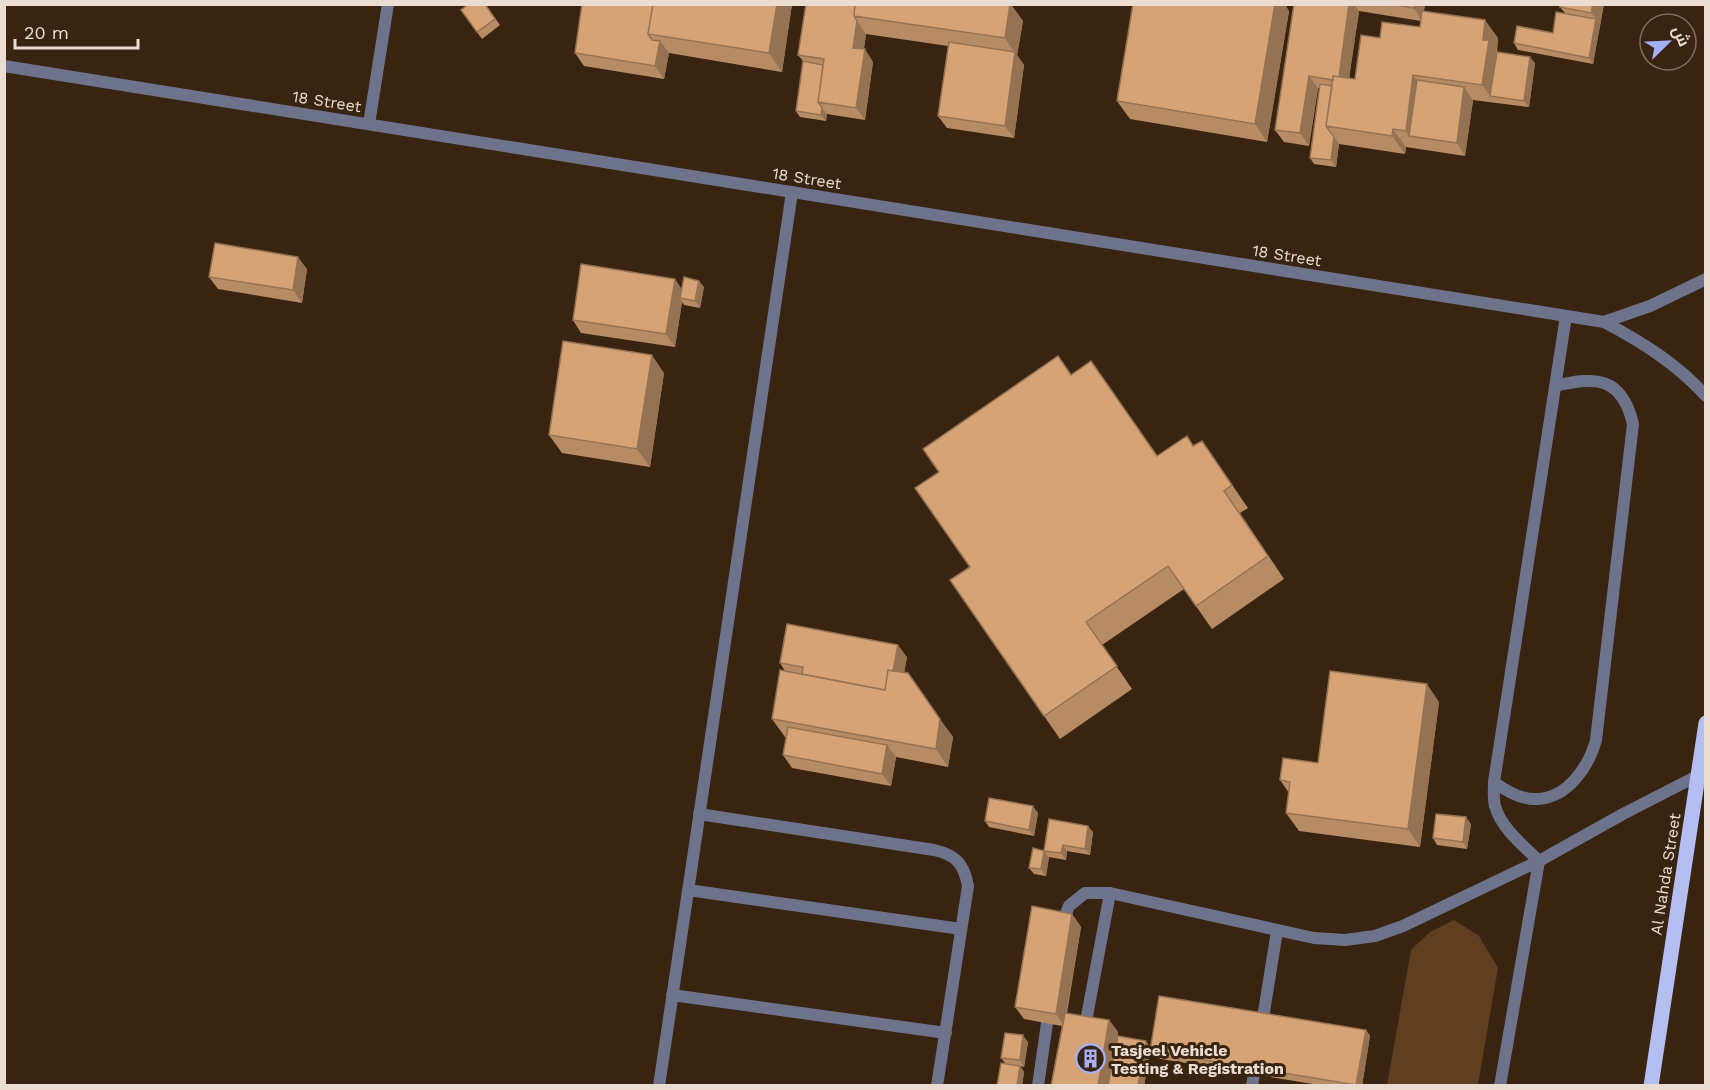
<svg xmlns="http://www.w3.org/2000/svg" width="1710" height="1090" font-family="'Work Sans',Cairo,sans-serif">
  <rect width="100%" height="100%" fill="#382411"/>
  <!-- green -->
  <path fill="#5f3f20" d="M1454,920l25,16 19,32 -20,117h-91l24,-135 19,-18z"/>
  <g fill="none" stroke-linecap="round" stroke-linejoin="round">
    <!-- service -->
    <path stroke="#6e738c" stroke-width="12" d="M1494,782c12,9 27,18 43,17 31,-1 52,-33 59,-59l37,-316c-11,-47 -37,-48 -78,-38
      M699,814l235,36c22,5 30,14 34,36l-31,200
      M688,890l273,39
      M1062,923l7,-17 16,-13h25l204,45 31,2 30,-4 28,-10 136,-65 84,-47 76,-39
      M672,995l274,38
      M1263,1018l14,-87
      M1085,1027l25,-134
      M659,1086l133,-894
      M1038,1086l9,-63
      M1252,1086l2,-12
      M1500,1086l39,-225c-16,-16 -38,-33 -44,-55 -2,-8 -1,-16 -1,-24l72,-466"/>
    <!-- minor -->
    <path stroke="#6e738c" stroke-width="12" d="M4,66l1600,256c38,20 73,42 102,74
      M369,124l19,-120
      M1604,322l46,-16 56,-27"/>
    <!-- primary -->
    <path stroke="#b4bef0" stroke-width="15" d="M1651,1086l55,-363"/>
  </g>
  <!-- wall -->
  <path fill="#b78c65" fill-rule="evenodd" d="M485,4l15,21 -18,14 -21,-29z
    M582,4h210l-10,68 -113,-19 -5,26 -80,-13 -9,-13z
    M806,4l206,2 11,15 -6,34 7,10 -10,73 -67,-10 -9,-12 10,-70 -82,-12 -2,15 9,13 -8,58 -38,-6 -1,7 -26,-4 -4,-6 7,-50 -5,-6z
    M1294,4h131l-1,7 74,27 -1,14 38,11 -6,44 -56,-7 -8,56 -59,-9 -1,7 -66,-10 -3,23 -22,-3 -4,-6 10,-69 -2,-1 -9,58 -25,-4 -9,-12zM1359,11l62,10 -1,6 -40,11 -25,41 -6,-1z
    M1561,4h43l-11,60 -75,-14 -4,-7 39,-10 12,-20 -5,-6z
    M1289,11l-22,131 -137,-23 -13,-18z
    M307,269l-5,34 -84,-14 -9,-12z
    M675,279l6,10 23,-2 -4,21 -16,-3 -2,-3 -7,45 -94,-14 -8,-13z
    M664,373l-14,94 -88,-14 -13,-18z
    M1071,375l86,81 37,-10 8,-5 46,67 -8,5 44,66 -72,50 -28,-40 -82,56 30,44 -72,50 -110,-159 20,-13 -31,-95z
    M907,657l-3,15 49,65 -5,30 -52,-10 -5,29 -99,-18 -9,-13 3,-18h-1l-13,-18 13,-48 -5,-8z
    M1439,702l-19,145 -121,-16 -13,-18 3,-20 -9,-13 38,-17z
    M1038,813l-4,23 -45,-9 -4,-6z
    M1471,824l-4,25 -30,-4 -4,-7z
    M1093,832l-3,23 -23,-4 -1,9 -17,-3 -3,19 -12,-2 -5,-6 15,-17z
    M1072,914l9,13 -14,86 42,7 9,12 -2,13 35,2 215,-17 4,6 -8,50h-37l-170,-28 -5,-7 -6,35h-93l11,-60 -38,-7 -9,-12z
    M1028,1042l-4,25 -4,-1 4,6 -2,14h-25l9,-22 -5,-6z"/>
  <!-- shaded-wall -->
  <path fill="#957252" d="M777,4h15l-10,68 -13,-19z
    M999,4h13v2l11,15 -6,34 7,10 -10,73 -9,-12 10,-73 -10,-15z
    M1275,4h10l4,7 -22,131 -12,-18z
    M1349,4h5l5,7 -12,82 -9,-12z
    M1414,4h11l-3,17 -8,-13z
    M1593,4h11l-11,60 -4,-6 7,-39 -5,-6z
    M1485,20l13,18 -2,14 5,7 -11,37 -8,-11 1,-45z
    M857,21l9,13 -4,26 -9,-12z
    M660,41l9,12 -5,26 -9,-13z
    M865,49l8,13 -8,58 -9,-12z
    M1530,57l5,6 -6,44 -5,-6z
    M1413,75l13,18 -17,43 -3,-5z
    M1309,76l9,12 -9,58 -9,-13z
    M1464,87l9,13 -8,56 -8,-13z
    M822,108l5,6 -1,7 -5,-6z
    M1393,129l13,18 -1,7 -13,-18z
    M1334,137l5,7 -3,23 -5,-7z
    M298,257l9,12 -5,34 -9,-13z
    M675,279l8,12 -3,7 2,4 -7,45 -9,-13z
    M699,281l5,6 -4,21 -5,-7z
    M652,355l12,18 -14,94 -13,-18z
    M898,645l9,12 -9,51 -9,-13z
    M1427,684l12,18 -19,145 -12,-18z
    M940,719l13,18 -5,30 -12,-18z
    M887,745l9,12 -5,29 -9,-12z
    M1033,806l5,7 -4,23 -5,-6z
    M1466,817l5,7 -4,25 -4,-7z
    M1088,826l5,6 -3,23 -5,-6z
    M1063,845l4,6 -1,9 -5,-7z
    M1044,851l5,6 -3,19 -5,-7z
    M1072,914l9,13 -17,99 -8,-12z
    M1109,1020l9,12 -9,54h-11z
    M1366,1030l4,6 -8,50h-5z
    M1023,1035l5,7 -4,25 -4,-7z
    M1146,1041l5,7 -7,38h-6z
    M1020,1066l4,6 -2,14h-5z"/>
  <!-- building -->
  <path fill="#d5a375" stroke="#957252" stroke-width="1.5" d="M469,4h16l10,15 -18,13 -16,-22z
    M582,4h71l-5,30 4,6 8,1 -5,25 -80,-13z
    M653,4h124l-8,49 -121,-19z
    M806,4h49l-1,12 3,5 -4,27 12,1 -9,59 -38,-6 6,-43 -26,-4z
    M855,4h155l-5,34 -151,-22z
    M1133,4h142l-20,120 -138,-23z
    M1294,4h55l-10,73 -6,-1v4l-24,-4 -9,57 -25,-3z
    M1390,4h24v4z
    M1561,4h32l-2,9 -31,-6z
    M1422,11l63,9 -2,20h6l-7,45 -69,-10 -7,56 -13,-2 -1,7 -66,-10 7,-50 22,3 6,-44 19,3 2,-16 38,5z
    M1556,12l40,7 -7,39 -75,-15 3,-17 36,7z
    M949,42l66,10 -10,74 -67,-10z
    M1497,52l33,5 -6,44 -34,-5z
    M803,61l20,4 -5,37 4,6 -1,7 -25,-4z
    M1417,80l47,7 -7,56 -48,-7z
    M1320,84l12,2 -6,40 8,11 -3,23 -21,-2z
    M215,243l83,14 -5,33 -84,-13z
    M581,264l94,15 -9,55 -93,-14z
    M684,277l15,4 -4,20 -15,-3z
    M563,341l89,14 -15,94 -88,-14z
    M1058,356l13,19 20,-14 66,95 30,-20 6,10 9,-5 30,44 -8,6 44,65 -72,50 -28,-40 -82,56 31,44 -73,50 -94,-136 20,-13 -55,-79 24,-16 -16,-23z
    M787,624l111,21 -5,26 -5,-1 -3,20 -83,-16 1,-7 -23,-4z
    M780,670l105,20 3,-20 20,3 32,46 -4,30 -164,-30z
    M1330,671l97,13 -19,145 -122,-16 4,-31 -10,-2 3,-22 35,5z
    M788,727l99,18 -5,29 -99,-19z
    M989,798l44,8 -4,24 -44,-9z
    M1436,814l30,3 -3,25 -30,-4z
    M1049,819l39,7 -3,23 -22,-4 -2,8 -17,-2z
    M1033,848l11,3 -3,18 -12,-1z
    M1032,906l40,8 -16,100 -41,-7z
    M1159,996l207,34 -10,55 -206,-34z
    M1065,1013l44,7 -11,66h-47z
    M1005,1033l18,2 -3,25 -19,-2z
    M1118,1036l28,5 -8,45 -30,-1z
    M1001,1063l19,3 -3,20h-20z"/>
  <!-- icons -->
  <defs>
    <symbol id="building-ring" viewBox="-11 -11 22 22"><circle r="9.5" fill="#382411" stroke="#a5b1fc" stroke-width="1.5"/><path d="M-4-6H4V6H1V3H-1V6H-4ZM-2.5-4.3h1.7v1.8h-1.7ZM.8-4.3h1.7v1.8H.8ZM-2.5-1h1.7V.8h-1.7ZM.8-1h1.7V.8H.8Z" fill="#a5b1fc"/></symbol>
  </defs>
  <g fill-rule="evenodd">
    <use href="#building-ring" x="1074" y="1042" width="33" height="33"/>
  </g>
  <g text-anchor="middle" stroke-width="6" stroke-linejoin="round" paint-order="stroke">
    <!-- street labels -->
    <g font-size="16" fill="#ebddd2" stroke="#382411">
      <text transform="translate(327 101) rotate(9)" y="6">18 Street</text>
      <text transform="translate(807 178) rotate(9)" y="6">18 Street</text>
      <text transform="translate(1287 255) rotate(9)" y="6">18 Street</text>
      <text transform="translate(1665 874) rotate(-81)" y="6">Al Nahda Street</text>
    </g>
    <!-- poi labels -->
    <g font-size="16" font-weight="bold" fill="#ebddd2" stroke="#382411" text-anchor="start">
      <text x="1111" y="1056">Tasjeel Vehicle<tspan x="1111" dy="18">Testing &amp; Registration</tspan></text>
    </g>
  </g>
  <!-- border -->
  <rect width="1710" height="1090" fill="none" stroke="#ebddd2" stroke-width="12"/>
  <!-- north arrow -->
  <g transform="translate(1668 42) rotate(66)"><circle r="28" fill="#382411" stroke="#806e5e" stroke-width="1.5"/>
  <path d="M0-4.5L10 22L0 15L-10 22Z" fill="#a5b1fc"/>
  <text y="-9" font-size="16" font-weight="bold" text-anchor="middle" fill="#ebddd2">ش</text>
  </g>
  <!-- scale -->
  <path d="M15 39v9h123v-9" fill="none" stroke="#ebddd2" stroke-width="3"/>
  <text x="24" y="39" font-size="18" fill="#ebddd2" stroke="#382411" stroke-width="4.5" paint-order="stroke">20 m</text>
</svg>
